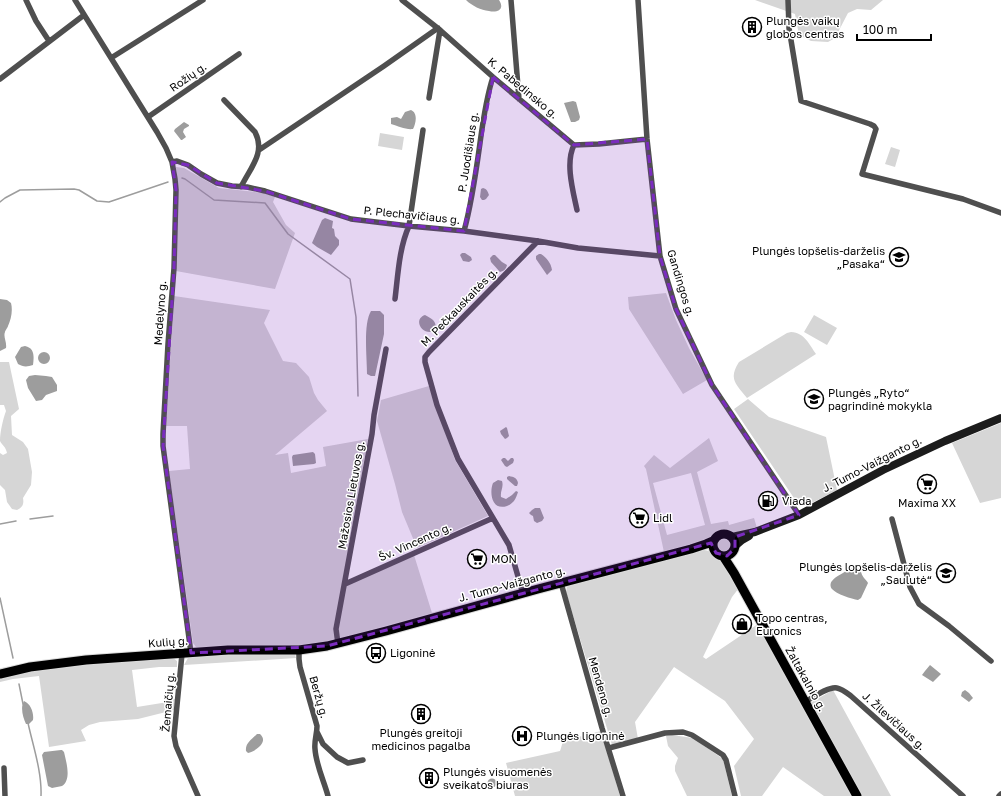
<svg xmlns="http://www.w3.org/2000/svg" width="1001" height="796" font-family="'Golos Text',sans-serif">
  <rect width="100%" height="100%" fill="#fff"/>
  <!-- green -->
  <path fill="#d6d6d6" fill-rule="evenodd" d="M755,0h128l-12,10 -14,-1 -9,4 -13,25 -7,4 -17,-1 -12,-6 -4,-21z
    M380,133l24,4 -2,13 -24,-4z
    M891,147l9,3 -5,17 -10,-3z
    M176,167l8,1 35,20 45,5 11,4 -2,5 13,23 9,8 -20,56 -99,-18 2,-75v-11z
    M666,293l10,27 13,28 18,32 -24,14 -54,-85 -1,-12z
    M174,296l96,14 -6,13 19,38 13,2 13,14 5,16 4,7 9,11 -52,44 13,-2 3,20 35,-7 -3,-19 45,-8 -26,148 72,-32 18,58 -101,28 -30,5 -102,2 -3,-1 -3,-4 -24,-172 21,-2 -3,-43h-21z
    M814,315l23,13 -10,17 -23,-13z
    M791,332c14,1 18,12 25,22l-69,44c-11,-14 -19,-19 -8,-36l43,-26 5,-3z
    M0,362h9l10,47 -8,7 1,19 11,7 5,7 4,23 -1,13 -8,13c1,6 0,9 -6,12l-5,-1 -5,-7 -2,-12 -5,-5v-32l3,2 4,-2c-1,-6 -5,-8 -7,-12 0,-9 3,-22 6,-30l-2,-6h-4z
    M429,386l26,74 33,56 -71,32 -15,-36 -7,-28 -18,-63 4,-21z
    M748,399l21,18 57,20 11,53 -31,16h-3l-5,-2 -64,-95z
    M1001,423v75l-21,5 -28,-60z
    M709,438l9,23 -21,11 14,52 17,-3 1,4 25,-7 3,10 -25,6 -7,-3h-3l-5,2 -7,6 -46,13 -18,-83 -2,-3 10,-11 16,13zM691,473l14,52 -38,10 -14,-52z
    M717 545a7 7 0 1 1 14 0a7 7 0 1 1-14 0Z
    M704,550c9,1 10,6 17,8l18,30 -7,9 -29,60 3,2 52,-35 66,118 27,54h-27l-41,-29 -21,29h-21l-7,-30 20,-27 -29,-38 -51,-34 -39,55 3,17 -26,6 -46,-153 1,-6 126,-35z
    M231,653l61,1 3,1 1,3 -112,7 4,-7 2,-1z
    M173,658l4,3v6h-18l-27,3 5,37 31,-5v-2l7,-1 -1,11 -36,9 -38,3 -11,3 -8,5 5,11 -37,6 -10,-71 -26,3 -13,3v-5l65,-12z
    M833,690l58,106h-31l-50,-93z
    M601,731l19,65h-105l-9,-33 54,-12 1,-3 2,-7z
    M672,735l21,3 30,21 9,37h-45l-12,-25v-5l3,-8 -10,-12 -2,-10z"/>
  <!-- water -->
  <path fill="#9d9d9d" d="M466,0h33c6,9 -1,13 -10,11 -8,-1 -17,-5 -23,-11z
    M573,101l3,1 4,15 -1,3 -4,2h-4l-7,-19z
    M411,110c7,3 5,13 2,19 -7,1 -15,-3 -22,-5v-6l6,-1 4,2 4,-7z
    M184,122l5,3v1l-5,3 -1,3 3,5 -4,3h-1l-7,-9 1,-2z
    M483,188c4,1 5,4 6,7l-3,4 -2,1h-2l-2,-3 1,-8z
    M325,218l8,3 -1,7 2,1 1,7 4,4v5l-8,10 -14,-8 -5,-4 10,-23z
    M462,253h3l6,4 1,3 -3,2 -6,-1 -3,-6z
    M539,254h2c6,4 10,9 11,16l-5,5 -11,-16v-3z
    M493,255h2l7,7 5,3c-1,4 -3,6 -7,7l-9,-10 -1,-4z
    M0,299l7,1 4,3c2,8 0,16 -3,23 0,1 -3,5 -3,6 -2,5 2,10 1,16l-6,3z
    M371,311h9l4,4v19l-9,42h-4l-4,-2c0,-17 -4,-50 4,-63z
    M425,315c3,2 6,3 8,5 4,4 4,12 -3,12 -10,0 -16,-13 -5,-17z
    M25,346c10,2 9,11 8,19 -6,2 -10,2 -15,-1l-3,-7 6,-10z
    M38 358a6 6 0 1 1 12 0a6 6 0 1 1-12 0Z
    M35,375l11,1 6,1 5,8v6l-11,4 -4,5 -6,1 -8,-13 -2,-8 3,-4z
    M506,427l1,1 2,8 -2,2 -2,1 -4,-5 -1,-3z
    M313,452l2,2 1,9 -2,1 -21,2 -1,-9 1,-2z
    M503,458h2l3,3 3,-3h2l1,2 -1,3 -6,4 -2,-1 -4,-6z
    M509,476c5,1 8,2 9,7l-1,3h-2l-8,-7v-2z
    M498,480l4,1c2,6 -2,10 -1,16l5,2 6,-4 4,-4 2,1c-1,3 -2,6 -4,9 -2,2 -4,4 -7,5 -15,5 -18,-13 -14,-23z
    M535,508h5l4,10 -2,3 -5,2 -3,-2 -1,-5 -2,-1 -2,-2 3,-3z
    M853,567c9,0 7,6 11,11 1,1 3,3 4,5l-7,15 -3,2c-6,-1 -22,-6 -26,-11 -2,-2 -2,-6 0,-8 3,-5 16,-10 21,-14z
    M930,665l11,9 -8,8 -11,-7 3,-4z
    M965,690l4,3 4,5 -4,4 -8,-6 1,-4z
    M24,701c7,3 10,12 9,19l-4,4h-3c-3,-6 -6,-17 -2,-23z
    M257,734h3c9,8 -4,17 -12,19l-2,-2c-1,-8 6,-12 11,-17z
    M61,750h1l2,2c2,9 8,28 -2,34 -3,1 -7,1 -10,2l-4,-2 -6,-31 2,-3z
    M487.5 783a4.5 4.5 0 1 1 9 0a4.5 4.5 0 1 1-9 0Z"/>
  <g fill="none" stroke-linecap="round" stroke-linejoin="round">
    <!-- stream -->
    <path stroke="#9d9d9d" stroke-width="1.5" d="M182,178l3,1 29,21 51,3 23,31 62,45 6,38 2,79
      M0,202l5,-4 15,-8 54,-1 5,1 18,11 12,1 59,-20
      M30,519l23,-3
      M0,524l16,-3
      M0,598l13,60
      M19,684l4,20
      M28,723c5,23 14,49 13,73"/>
    <defs>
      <path id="primary" d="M713 545a11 11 0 1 1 22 0a11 11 0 1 1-22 0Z
        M723,556l11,17 123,223
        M0,674l30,-7 56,-7 142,-10h71l28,-4 59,-15 152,-42 153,-40 15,-5 7,-3"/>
    </defs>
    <!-- primary casing -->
    <use href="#primary" stroke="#dbdbdb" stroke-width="11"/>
    <!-- minor -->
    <path stroke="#4f4f4f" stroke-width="5.5" d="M26,0l10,21 13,20
      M75,0l82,132 9,16 6,14 3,17 1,11 -2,78 -6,76 -5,90v12l28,207
      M402,0l38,30 53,47 81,68 25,-1 48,-5
      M511,0l8,99
      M638,0l9,139 13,117 16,53 36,76 87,130
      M788,0l1,28 12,73 69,23 4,2 2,3 -14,45 101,25 38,14
      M111,58l92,-58
      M0,79l84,-64
      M429,98l11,-68
      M224,100l31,32c11,21 -5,36 -14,55
      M148,117l91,-63
      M574,145c-9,18 -1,46 3,65
      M259,150l125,-84 54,-38
      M172,162l5,-1 11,4 13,9 16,9 15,3 15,1 18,4 86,28 58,7 55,5 74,10 40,7 82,8
      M464,231c8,-29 12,-59 16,-88 3,-22 6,-45 13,-66
      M395,299c3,-24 4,-51 14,-73l14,-96
      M892,519l18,68 9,17 30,22 42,35
      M561,583l41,145 21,68
      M345,584l148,-66
      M523,594l-14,-49 -51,-86 -21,-54 -12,-43v-5l4,-5 109,-111
      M338,644l-2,-15 36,-195 2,-19 12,-66
      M299,650v9l1,8 17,59c0,8 -3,15 -2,23 1,16 9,32 13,47
      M182,654l-8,82 2,10 22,50
      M805,702c7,-4 24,-16 32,-14 5,1 10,5 14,8l112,100
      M317,732l6,12 14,13 11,6 15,-3
      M609,748l56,-15 18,-1 9,3 31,20 3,5 9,36
      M4,768l1,28
      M999,796l2,-2"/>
    <!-- secondary -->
    <path stroke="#1c1c1c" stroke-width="8" d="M732,537l23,-5 44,-17 84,-45 62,-29 56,-23
      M735,546l7,-6 7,-4"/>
    <!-- primary -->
    <use href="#primary" stroke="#000" stroke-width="9"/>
  </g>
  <!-- marked area -->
  <path fill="#7b2cbf" fill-opacity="0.2" stroke="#7b2cbf" stroke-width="3" stroke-dasharray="8 5" stroke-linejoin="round" d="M493,77l81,68 73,-6 13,117 16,53 36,76 87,130 -64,22v11l-8,8 -11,-3 -5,-10 -384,103 -136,7 -28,-207 11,-178 2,-78 -4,-28 16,3 29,18 48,8 86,28 113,12z"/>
  <!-- icons -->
  <defs>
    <symbol id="building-ring" viewBox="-11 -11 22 22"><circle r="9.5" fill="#fff" stroke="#000" stroke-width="1.5"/><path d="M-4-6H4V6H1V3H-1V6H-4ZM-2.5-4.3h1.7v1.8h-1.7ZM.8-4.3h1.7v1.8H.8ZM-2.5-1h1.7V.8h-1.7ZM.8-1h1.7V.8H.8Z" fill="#000"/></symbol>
    <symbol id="school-ring" viewBox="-11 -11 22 22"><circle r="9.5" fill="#fff" stroke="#000" stroke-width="1.5"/><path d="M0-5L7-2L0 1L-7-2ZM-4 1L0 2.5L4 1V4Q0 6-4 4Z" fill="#000"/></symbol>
    <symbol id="supermarket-ring" viewBox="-11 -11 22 22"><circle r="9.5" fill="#fff" stroke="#000" stroke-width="1.5"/><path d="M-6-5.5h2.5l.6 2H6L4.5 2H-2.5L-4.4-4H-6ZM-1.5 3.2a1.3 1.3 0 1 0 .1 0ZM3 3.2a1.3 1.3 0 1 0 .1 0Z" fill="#000"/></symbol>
    <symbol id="fuel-ring" viewBox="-11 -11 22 22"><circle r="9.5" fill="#fff" stroke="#000" stroke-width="1.5"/><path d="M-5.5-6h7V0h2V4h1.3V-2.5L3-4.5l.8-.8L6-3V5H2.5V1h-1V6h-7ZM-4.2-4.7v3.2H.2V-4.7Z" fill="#000"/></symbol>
    <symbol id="shop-ring" viewBox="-11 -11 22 22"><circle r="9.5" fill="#fff" stroke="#000" stroke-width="1.5"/><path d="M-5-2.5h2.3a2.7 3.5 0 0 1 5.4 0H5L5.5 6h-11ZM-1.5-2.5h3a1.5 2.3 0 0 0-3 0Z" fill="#000"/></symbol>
    <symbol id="bus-ring" viewBox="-11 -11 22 22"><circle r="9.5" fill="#fff" stroke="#000" stroke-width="1.5"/><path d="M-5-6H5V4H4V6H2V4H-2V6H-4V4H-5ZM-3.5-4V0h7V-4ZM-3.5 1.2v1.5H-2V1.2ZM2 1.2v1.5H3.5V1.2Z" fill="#000"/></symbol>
    <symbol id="hospital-ring" viewBox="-11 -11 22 22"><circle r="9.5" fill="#fff" stroke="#000" stroke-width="1.5"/><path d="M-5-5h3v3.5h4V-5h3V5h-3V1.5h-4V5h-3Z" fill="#000"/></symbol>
  </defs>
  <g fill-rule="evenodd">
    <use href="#building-ring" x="741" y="16" width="22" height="22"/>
    <use href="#school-ring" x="888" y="246" width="22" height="22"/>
    <use href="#school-ring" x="803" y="388" width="22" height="22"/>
    <use href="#supermarket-ring" x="916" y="473" width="22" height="22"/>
    <use href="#fuel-ring" x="757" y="490" width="22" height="22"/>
    <use href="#supermarket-ring" x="628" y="507" width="22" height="22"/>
    <use href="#supermarket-ring" x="466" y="548" width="22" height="22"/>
    <use href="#school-ring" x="935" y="562" width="22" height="22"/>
    <use href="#shop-ring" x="731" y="613" width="22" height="22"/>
    <use href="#bus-ring" x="365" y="642" width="22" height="22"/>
    <use href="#building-ring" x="410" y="703" width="22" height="22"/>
    <use href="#hospital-ring" x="511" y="725" width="22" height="22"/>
    <use href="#building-ring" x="418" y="767" width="22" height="22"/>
  </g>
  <g text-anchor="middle" stroke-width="3" stroke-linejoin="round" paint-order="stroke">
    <!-- poi labels -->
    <g font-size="11" fill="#000" stroke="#fff" text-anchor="start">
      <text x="766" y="25">Plungės vaikų<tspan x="766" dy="13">globos centras</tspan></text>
      <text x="885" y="255" text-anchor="end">Plungės lopšelis-darželis<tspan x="885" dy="13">„Pasaka“</tspan></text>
      <text x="828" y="397">Plungės „Ryto“<tspan x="828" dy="13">pagrindinė mokykla</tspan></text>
      <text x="782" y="505">Viada</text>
      <text x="927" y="507" text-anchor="middle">Maxima XX</text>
      <text x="653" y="522">Lidl</text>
      <text x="491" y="563">MON</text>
      <text x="932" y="571" text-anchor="end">Plungės lopšelis-darželis<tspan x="932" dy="13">„Saulutė“</tspan></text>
      <text x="756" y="622">Topo centras,<tspan x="756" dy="13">Euronics</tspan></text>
      <text x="390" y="657">Ligoninė</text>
      <text x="421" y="737" text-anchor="middle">Plungės greitoji<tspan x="421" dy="13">medicinos pagalba</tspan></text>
      <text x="536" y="740">Plungės ligoninė</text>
      <text x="443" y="776">Plungės visuomenės<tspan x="443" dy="13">sveikatos biuras</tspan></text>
    </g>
    <!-- street labels -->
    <g font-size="11" fill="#000" stroke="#fff">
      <text transform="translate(188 77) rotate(-35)" y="4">Rožių g.</text>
      <text transform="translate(523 88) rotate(40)" y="4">K. Pabedinsko g.</text>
      <text transform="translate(468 152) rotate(-81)" y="4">P. Juodišiaus g.</text>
      <text transform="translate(412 215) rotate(6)" y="4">P. Plechavičiaus g.</text>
      <text transform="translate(681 283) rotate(73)" y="4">Gandingos g.</text>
      <text transform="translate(459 307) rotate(-46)" y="4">M. Pečkauskaitės g.</text>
      <text transform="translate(160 313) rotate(-86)" y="4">Medelyno g.</text>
      <text transform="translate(872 464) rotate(-27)" y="4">J. Tumo-Vaižganto g.</text>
      <text transform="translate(351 495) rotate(-80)" y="4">Mažosios Lietuvos g.</text>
      <text transform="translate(415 542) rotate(-24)" y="4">Šv. Vincento g.</text>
      <text transform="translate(512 584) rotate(-15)" y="4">J. Tumo-Vaižganto g.</text>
      <text transform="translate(168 642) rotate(-4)" y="4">Kulių g.</text>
      <text transform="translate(806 679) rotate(61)" y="4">Žaltakalnio g.</text>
      <text transform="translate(601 687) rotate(74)" y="4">Mendeno g.</text>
      <text transform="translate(319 697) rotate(74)" y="4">Beržų g.</text>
      <text transform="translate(168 702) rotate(-85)" y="4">Žemaičių g.</text>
      <text transform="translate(894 721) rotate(42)" y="4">J. Žilevičiaus g.</text>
    </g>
  </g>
  <!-- scale -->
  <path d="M857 34v6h74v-6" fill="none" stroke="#000000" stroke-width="2"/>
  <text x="863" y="34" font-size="12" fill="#000000" stroke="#ffffff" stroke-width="3" paint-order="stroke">100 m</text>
</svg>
